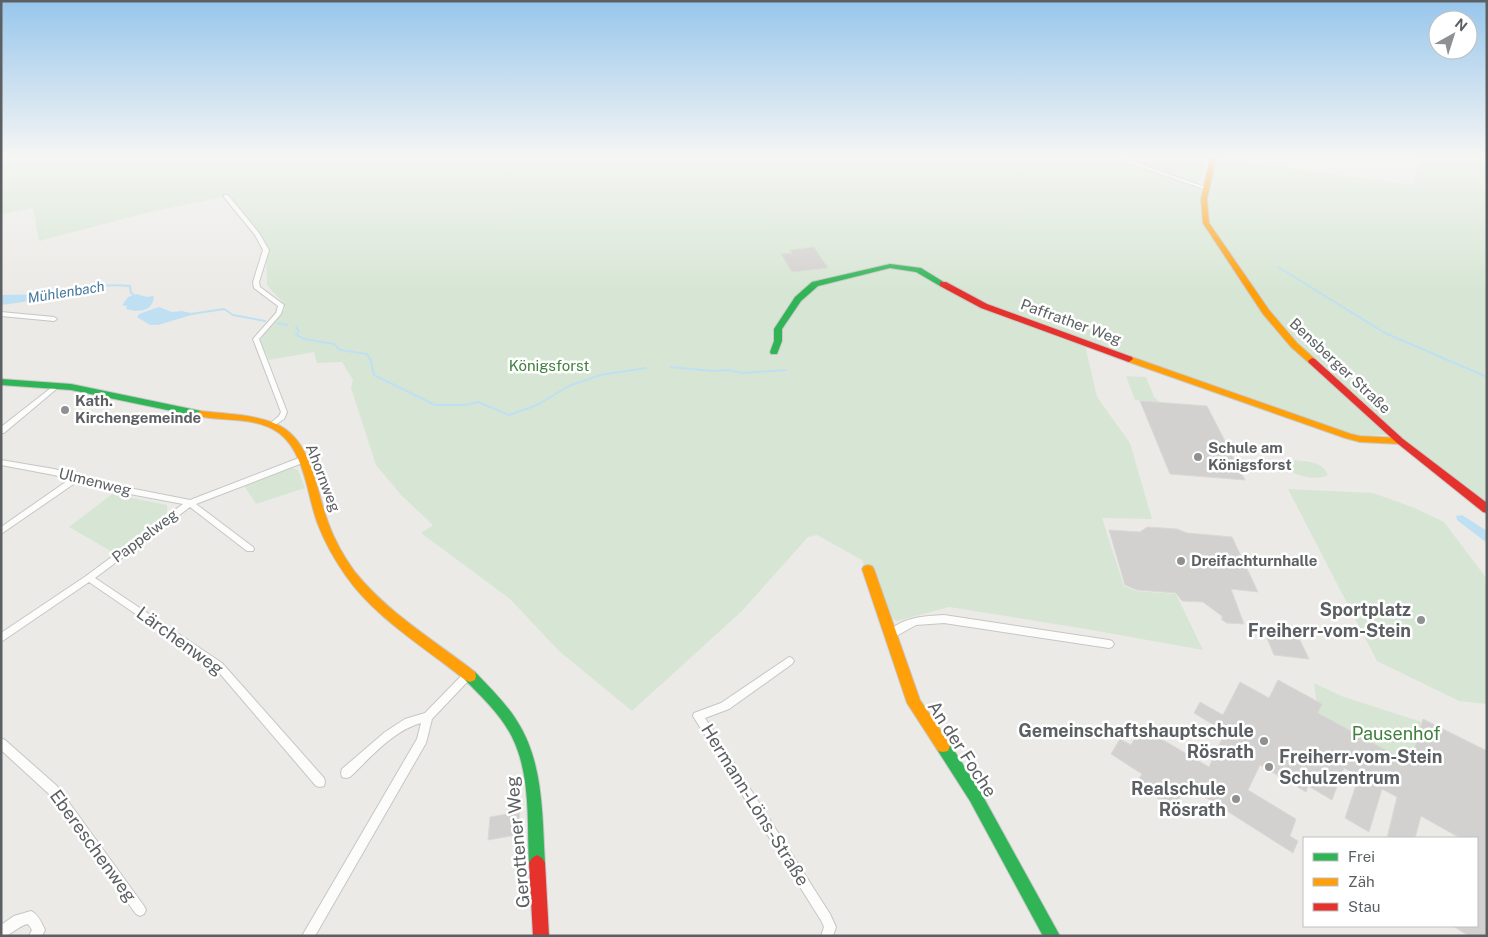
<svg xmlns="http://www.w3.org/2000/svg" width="1488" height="937" font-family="'Public Sans',sans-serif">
  <rect width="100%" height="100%" fill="#ebeae7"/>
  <!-- green -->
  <path fill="#d7e6d4" d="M1,158h1205l-8,27 11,4 7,-30 198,26 5,-27h68v345l-53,-37 -39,-31h-40l-271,-95 13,57 33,46 22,76 -50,-1 22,68 12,5 40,3 27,56 -117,-21 -137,-22 -52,14 -8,-4 -27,-57 -45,-25 -9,2 -66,74 -110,100 -73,-60 -49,-52 -89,-66 12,-8 -31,-29 -26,-31 -25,-77 2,-8 -11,-18 -25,1 -3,-11 -45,8 -9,-19 9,-15 16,-17 -1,-5 -17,-19 -1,-36 -44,-52 -76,16 -107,28 -6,-33 -32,6z
    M1126,376l20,1 8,20 7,6 -26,-3z
    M1289,460c13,1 34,0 39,15 -10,6 -34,2 -41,-8v-6z
    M292,468l6,2 7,18 -49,16 -12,-18z
    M1288,489l85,4 42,15 29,14 43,57v125l-28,-3 -82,-40z
    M112,494l55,11v8l-53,40 -45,-26z
    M1314,683l30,14 78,25 -12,41 -92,-50z"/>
  <!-- water -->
  <path fill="#bfe0f2" d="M50,294l1,2 -5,3 -45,6v-10z
    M136,294l11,3 6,-1 1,2c-1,2 -1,5 -3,7 -5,8 -18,6 -25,4l1,-3 -5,-1 6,-8z
    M159,307l13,5 10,-1 13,3 -37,11h-8l-13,-8 2,-3z
    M1462,515l25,16v12l-30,-23 -1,-4z"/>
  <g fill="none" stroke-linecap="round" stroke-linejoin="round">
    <!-- stream -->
    <path stroke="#bfe0f2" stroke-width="2" d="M1278,267l107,66 102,44
      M49,296c27,-7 53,-13 81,-10l1,7 4,3
      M191,314l33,-5 9,6 32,6
      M278,323l9,2
      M296,327l3,4 -3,4 9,4 29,5 6,6 27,4 4,7 3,14 61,30h30l13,-3 31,13 28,-10 32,-19 31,-11 46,-7
      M671,367l42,4 14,-1 16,3 43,-3"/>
  </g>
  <!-- building -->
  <path fill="#d2d1cf" stroke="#dad9d6" d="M814,247l14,21 -36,4 -11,-18 11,-1 -2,-3z
    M1140,401l67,5 38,74 -75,-6z
    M1147,527l30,2 10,4 45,4 26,55 -27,-3 13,35 -17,-1 -5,-3v-4l-19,-14 -21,-1 -6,-8 -39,-3 -12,-5 -16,-55 31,2z
    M1264,631l33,3 12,25 -35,-4z
    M1278,680l44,24 -4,9 92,50 13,-44 64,32v185h-18l-16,-10h24v-88h-17l-39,-22 -6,22h-28l10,-41 -15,-8 -13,43 -24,-14 14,-42 -15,-8 -12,32 -24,-14 -2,6 -46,-27 -12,25 48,29 -6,17 8,5 -5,12 -107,-68 -12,24 -38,-25 6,-10 -31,-20 9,-15 11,6 10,-18 68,40 16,-35 -31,-19 6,-11 23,13 17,-33 29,16z
    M520,805l-1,22 -2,1v7l-29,5 2,-23 17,-3v-8z"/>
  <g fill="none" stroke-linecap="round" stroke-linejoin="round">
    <defs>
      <path id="street" d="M1115,158h7l86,30 -4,1z
        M224,195h4l31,38 10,17 -10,32 1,5 24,18 -3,9 -22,25 28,73 -3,7 -12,8 -4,-2 11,-9 2,-4 -28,-73 23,-26 2,-7 -24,-18 -1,-6 10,-32 -8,-15 -31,-38z
        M1,312l53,5 3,2 -3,2 -53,-5z
        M58,383l2,1 1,1 -1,1 -56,47h-3v-6l55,-43z
        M299,458h6l1,2 -1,2 -109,42 57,43 1,2 -1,2h-6l-57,-44 -95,71 127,85 102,115 1,4 -1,4 -4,1 -4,-1 -100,-117 -127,-87 -88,60v-9l85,-57 97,-72 -69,-13 -36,-10 -77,53v-7l69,-48 -16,-4 -53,-10v-5l53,9 60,16 76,15z
        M944,615l165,25 3,1 2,3 -2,3 -3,1 -165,-25 -28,2 -25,14 -3,-1 -2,-3c13,-18 39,-19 58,-20z
        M789,657l3,1 2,3 -2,3 -63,45 -24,9 125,196 6,13 -3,9h-12l3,-9 -2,-5 -129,-206 1,-3 27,-10z
        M468,671l3,1 2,3 -2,3 -39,41 -6,24 -111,193h-13l115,-197 4,-16c-27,7 -51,35 -71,54l-4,1 -4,-1 -1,-4 1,-4 43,-37 20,-13 20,-6 40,-41z
        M1,738l4,2 52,46 87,120 2,4 -2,4 -4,2 -4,-2 -87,-120 -48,-44z
        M31,911c7,3 11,12 14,19l-3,6h-13l3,-6 -4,-6c-11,2 -16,12 -27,12v-11l13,-9z"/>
      <path id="fast" d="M890,264l31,4 26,16 -4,2h-3l-24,-14 -26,-4 -72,18 -17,15 -19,28v12l-5,13h-6l-1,-2 4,-11v-12l21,-32 17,-15z
        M1,379l70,5 130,27 5,3 -5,3 -130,-27 -70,-5z
        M470,670l5,2c15,16 31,31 42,49 27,42 25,95 28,142l-3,5 -5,3 -5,-3 -3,-5c-2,-41 2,-88 -17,-126 -11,-22 -30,-40 -47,-57l-1,-4 1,-4z
        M943,740l5,1 32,50 80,145h-17l-73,-135 -32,-50 -2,-5 2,-5z"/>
      <path id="slow" d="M1210,158h6l-9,41 2,24 60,87 28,33 18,16v4h-6l-18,-16 -28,-33 -60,-91 -2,-24z
        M1129,356l222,78 9,2 40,2 5,3 -5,3 -40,-2 -15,-4 -219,-77 -1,-2z
        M201,411c25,3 52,3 75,13 36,15 40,66 52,98 6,17 16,35 27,50 33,41 79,68 120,100l1,4 -1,4 -5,2 -5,-2c-40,-33 -89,-61 -119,-104 -12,-17 -22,-35 -29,-54 -10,-28 -12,-69 -38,-89 -23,-17 -55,-11 -81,-17l-2,-2 2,-2z
        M868,565l4,1 2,3 46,131 28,41 2,5 -2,5 -5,1 -5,-1 -31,-48 -45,-134 2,-3z"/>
      <path id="jam" d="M940,282h6l41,22 145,53 1,2 -4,3 -3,-1 -145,-53 -41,-22z
        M1312,358l3,1 88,80 84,64v10l-4,-1 -86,-69 -88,-80 -1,-2z
        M537,855l5,3 3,5 4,73h-16l-4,-73 3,-5z"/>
    </defs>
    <!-- street casing -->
    <use href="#street" stroke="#c6c6c6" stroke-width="2"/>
    <!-- fast casing -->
    <use href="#fast" stroke="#c8c8c8" stroke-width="2"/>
    <!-- slow casing -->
    <use href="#slow" stroke="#c8c8c8" stroke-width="2"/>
    <!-- jam casing -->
    <use href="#jam" stroke="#c8c8c8" stroke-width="2"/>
    <!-- street -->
    <use href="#street" fill="#fcfcfb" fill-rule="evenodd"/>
    <!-- fast -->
    <use href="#fast" fill="#30b455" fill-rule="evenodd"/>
    <!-- slow -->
    <use href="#slow" fill="#ff9f0a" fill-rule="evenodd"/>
    <!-- jam -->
    <use href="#jam" fill="#e5322d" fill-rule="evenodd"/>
  </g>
  <!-- sky -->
  <linearGradient id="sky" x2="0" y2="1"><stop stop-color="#97c6ec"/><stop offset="0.54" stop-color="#f6f6f4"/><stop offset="1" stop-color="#f6f6f4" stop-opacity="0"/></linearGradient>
  <rect width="1488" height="290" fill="url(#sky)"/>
  <!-- markers -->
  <g fill="#8e9091" stroke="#fff" stroke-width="2">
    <circle cx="65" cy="410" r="5"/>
    <circle cx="1198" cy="457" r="5"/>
    <circle cx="1181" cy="561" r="5"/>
    <circle cx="1421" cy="620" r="5"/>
    <circle cx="1264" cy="741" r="5"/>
    <circle cx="1269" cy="767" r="5"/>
    <circle cx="1236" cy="799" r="5"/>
  </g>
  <g text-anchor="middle" stroke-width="5" stroke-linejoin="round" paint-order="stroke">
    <!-- far-water labels -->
    <g font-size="14" font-style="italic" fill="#47789e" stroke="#fff">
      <text transform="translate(66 292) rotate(-9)" y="5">Mühlenbach</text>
    </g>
    <!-- street labels -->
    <g font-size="15" fill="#5c6063" stroke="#fff">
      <text transform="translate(1071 322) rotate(20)" y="5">Paffrather Weg</text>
      <text transform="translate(1340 366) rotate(43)" y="5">Bensberger Straße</text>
      <text transform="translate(323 478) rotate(69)" y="5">Ahornweg</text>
      <text transform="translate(95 482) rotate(14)" y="5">Ulmenweg</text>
      <text transform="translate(145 536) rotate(-37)" y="5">Pappelweg</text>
    </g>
    <!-- park labels -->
    <g font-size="15" fill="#40813e" stroke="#fff">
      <text x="549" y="371">Königsforst</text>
    </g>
    <!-- poi labels -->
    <g font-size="15" font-weight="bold" fill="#5c6063" stroke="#fff" text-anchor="start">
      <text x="75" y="406">Kath.<tspan x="75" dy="17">Kirchengemeinde</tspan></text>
      <text x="1208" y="453">Schule am<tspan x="1208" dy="17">Königsforst</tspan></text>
      <text x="1191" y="566">Dreifachturnhalle</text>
    </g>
    <!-- near-poi labels -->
    <g font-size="18" font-weight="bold" fill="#5c6063" stroke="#fff" text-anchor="end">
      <text x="1411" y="616">Sportplatz<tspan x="1411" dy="21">Freiherr-vom-Stein</tspan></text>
      <text x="1254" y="737">Gemeinschaftshauptschule<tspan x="1254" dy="21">Rösrath</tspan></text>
      <text x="1279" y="763" text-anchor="start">Freiherr-vom-Stein<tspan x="1279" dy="21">Schulzentrum</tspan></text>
      <text x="1226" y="795">Realschule<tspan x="1226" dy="21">Rösrath</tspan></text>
    </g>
    <!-- near-street labels -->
    <g font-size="18" fill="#5c6063" stroke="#fff">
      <text transform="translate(180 641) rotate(36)" y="6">Lärchenweg</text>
      <text transform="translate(962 749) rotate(57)" y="6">An der Foche</text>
      <text transform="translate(755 805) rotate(58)" y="6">Hermann-Löns-Straße</text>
      <text transform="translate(518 842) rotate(-95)" y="6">Gerottener Weg</text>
      <text transform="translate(93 846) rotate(54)" y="6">Ebereschenweg</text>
    </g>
    <!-- near-park labels -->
    <g font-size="18" fill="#40813e" stroke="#fff">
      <text x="1396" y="740">Pausenhof</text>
    </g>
  </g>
  <!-- border -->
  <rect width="1488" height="937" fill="none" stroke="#5c6063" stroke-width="5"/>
  <!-- legend -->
  <rect x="1303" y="837" width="175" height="90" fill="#ffffff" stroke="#bebfc1"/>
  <rect x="1313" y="853" width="25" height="8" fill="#30b455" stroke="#bebfc1"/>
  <text x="1348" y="862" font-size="15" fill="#5c6063">Frei</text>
  <rect x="1313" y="878" width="25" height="8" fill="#ff9f0a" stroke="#bebfc1"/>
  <text x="1348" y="887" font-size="15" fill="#5c6063">Zäh</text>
  <rect x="1313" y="903" width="25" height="8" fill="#e5322d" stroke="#bebfc1"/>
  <text x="1348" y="912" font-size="15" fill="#5c6063">Stau</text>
  <!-- north arrow -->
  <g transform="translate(1453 35) rotate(39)"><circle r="24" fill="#ffffff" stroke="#bebfc1"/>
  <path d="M0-4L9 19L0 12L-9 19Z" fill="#8e9091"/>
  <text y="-8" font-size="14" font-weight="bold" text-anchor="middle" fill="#5c6063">N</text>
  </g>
</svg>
